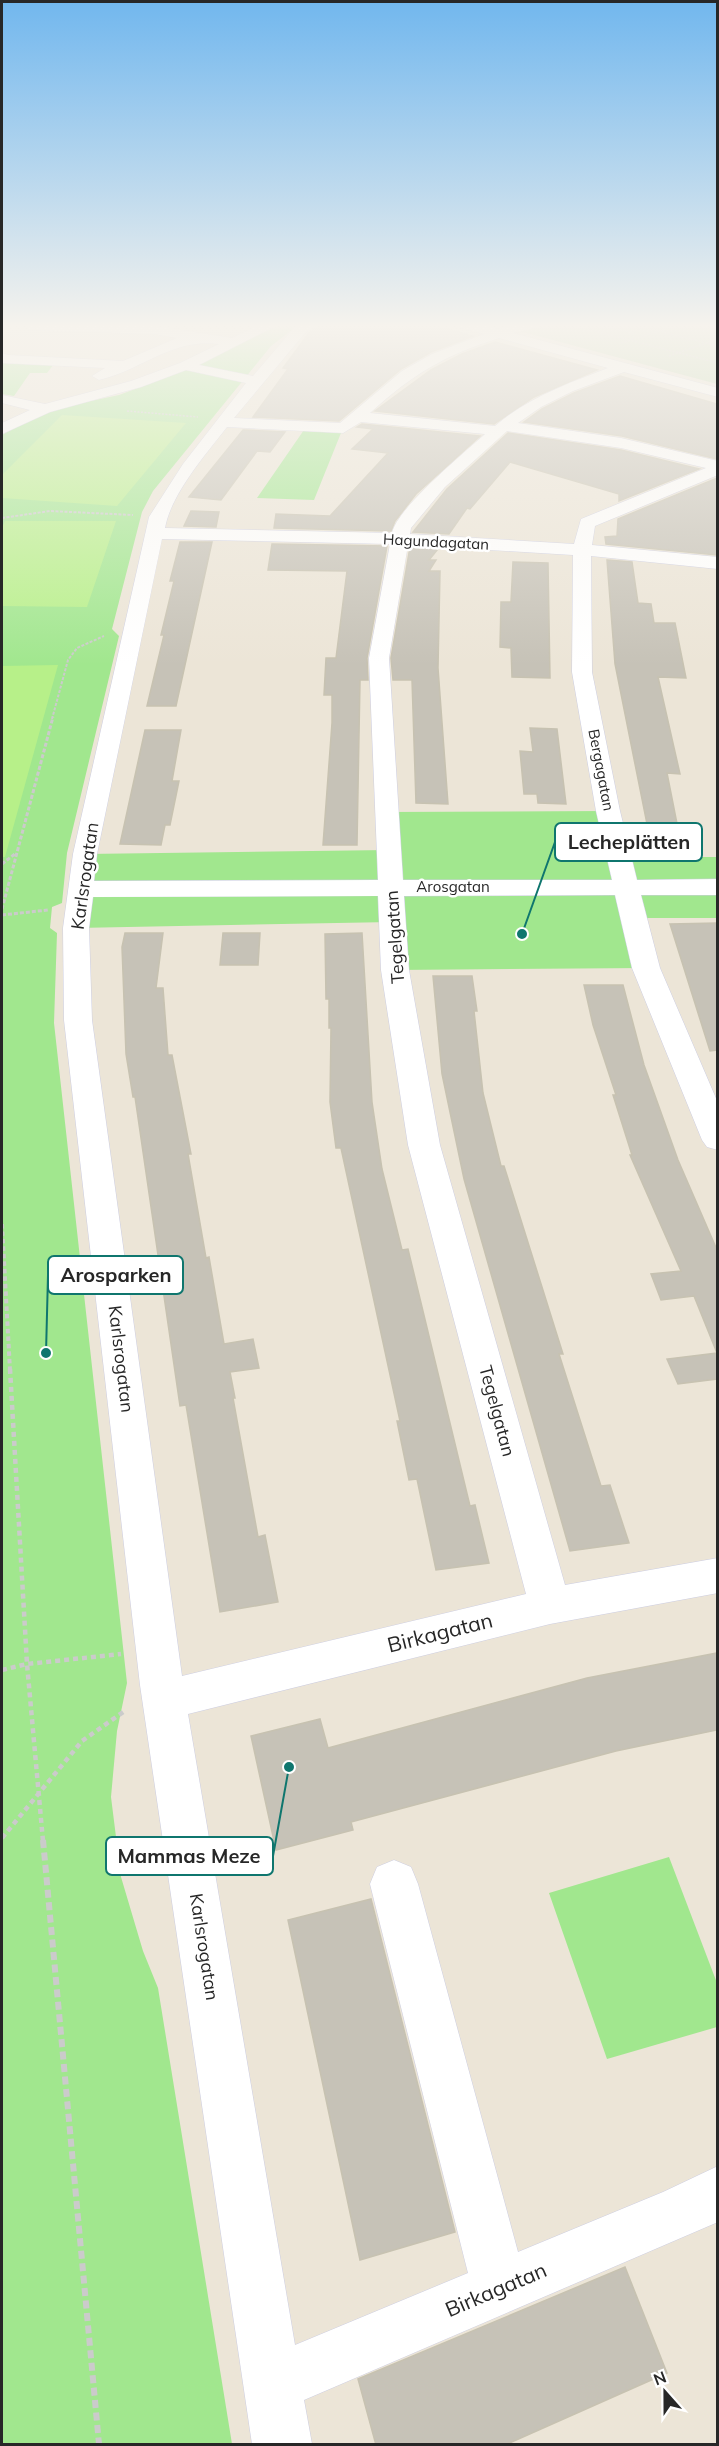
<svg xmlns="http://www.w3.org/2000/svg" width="719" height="2446" font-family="Mulish,sans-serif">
  <rect width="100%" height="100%" fill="#ece5d7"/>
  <!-- green -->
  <path fill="#a1e78e" d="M284,323h17l-30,23 -118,145 -11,21 -30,117 7,7 -52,217 -5,50 -10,4 -2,21 7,5 -3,90 73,660 -10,48 -6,66 10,80 22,74 15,37 74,456h-230v-2009l29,-16 36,-13 52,-11 51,-19z
    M2,359l55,1 -10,13h-17l-16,23 -12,-2z
    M306,427l37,1 -29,72 -57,-2z
    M608,811l9,46h100v61h-84l13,50 -251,2 -3,-48 -316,6 9,-74 303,-4 -1,-38z
    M669,1857l48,126v44l-110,32 -58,-166z"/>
  <!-- cemetery -->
  <path fill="#bcd7ad" d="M489,323h228v61z"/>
  <!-- pitch -->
  <path fill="#b7f089" d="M62,415l124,8 -69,83 -115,-8v-23z
    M5,521h111l-29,86 -85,-1v-78z
    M58,665l-53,192h-3v-191z"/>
  <!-- building -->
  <path fill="#c6c2b7" stroke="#c7c2b1" stroke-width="1.5" d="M317,323h110l46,13 -42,16 -30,17 -62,52 -86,-4 35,-48 -5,-1 26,-35 7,-5z
    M495,342l102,28 -63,27 -40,27 -119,-13 56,-41 31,-16z
    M620,376l97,28v55l-95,-23 -98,-14 18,-13 32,-16z
    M362,424l118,12 -64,58 -21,27 -4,10 -117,-3 2,-14 54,2 58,-63 -36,-4 21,-20 -16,-2z
    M243,430l42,2 -15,20 -13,-1 -36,49 -32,-3z
    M508,433l113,17 78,19 -80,32v-7l-109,-32 -40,47 -3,-1 -18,26 -36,-2 34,-43z
    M717,478v77l-111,-11 -1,-7 12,-1 1,-17z
    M191,511l28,1 -3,15 -32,-1z
    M180,542h32l-36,164h-29l17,-71h-3l13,-54h-4z
    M272,544l115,2 -20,112 1,22h-8l-3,165h-34l9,-122v-28h-8l2,-37h10l11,-87 -79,-1z
    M410,547l28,2 -9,11h7l-7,11h11l-2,97 10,136 -32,-1 -4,-123h-19l-2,-22z
    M607,560l25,2 6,41 13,1 3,19h21l11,55 -28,-1 22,97 -13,-1 16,81h-30l-38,-190z
    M513,562l35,1 2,115 -38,-1 -1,-29 -11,-1 1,-45h10z
    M530,728l27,1 9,75 -28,-1 -1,-9h-13l-4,-43 13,1z
    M145,730h36l-9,51h7l-9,44h-5l-4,20 -41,-1z
    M717,923v127l-7,1 -40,-127z
    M125,933h38l-7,55h7l5,67h4l19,99h-3l18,104 3,-1 15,87 29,-5 6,29 -29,4 5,26h-2l25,139 7,-2 13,67 -58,10 -34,-207 -6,1 -45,-309h-2l-7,-43 -4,-107z
    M223,933h37l-2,32h-38z
    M362,933l10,169 10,67 20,81 6,-1 62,257 5,-1 14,58 -53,7 -19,-91 -8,1 -12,-59h3l-59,-273h-5l-6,-46 1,-74h-2v-29h-3l-1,-65z
    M433,976h39l5,35h-3l9,82 18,73h3l59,188h-4l42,132 9,-1 19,58 -59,8 -106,-372 -22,-105z
    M584,985h39l21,80 34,95 39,90v129l-39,5 -11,-25 50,-6 -23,-57 -33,4 -10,-26 30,-3 -51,-116h2l-19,-60h3l-23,-70z
    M717,1653v77l-101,21 -265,71 2,8 -77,20 -25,-114 69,-17 8,29 259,-70z
    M371,1899l84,333 -95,28 -72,-340z
    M625,2267l42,106 -162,72h-129l-18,-66z"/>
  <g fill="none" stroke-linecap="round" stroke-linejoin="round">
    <defs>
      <path id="minor" d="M34,323l121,3 77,12 32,-15h17l-82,42 54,11 42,-49 9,-4h9l2,3 -10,7 -71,85 106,5 62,-52 30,-17 52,-20 -30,-8 -2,-3h22l24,6 23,-6h22l-2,3 -28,7 205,55v9l-94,-25 -51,19 -32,16 -23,16 103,15 97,23v14l-123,51 -3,19 126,12v12l-127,-13 1,116 28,139 17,69 81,-1v16h-77l19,73 58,135v47l-11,-3 -5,-7 -70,-172 -17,-73 -211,1 5,74 31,175 125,440 153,-27v35l-168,31 -362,90 107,631 173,-72 -98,-389 7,-17 17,-7 17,7 7,17 100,368 145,-60 55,-26v56l-414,178 8,44h-60l-112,-759 -76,-665 -1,-92 10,-74 76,-337 34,-53 63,-81 -60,-13 -45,17 -91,25 -48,22v-11l28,-13 -28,-7v-8l43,9 86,-23 49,-18 39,-19c-47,-6 -77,26 -120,36l-7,-4 13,-8 -103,-5v-10l6,2 115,6 54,-23 -22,-4 -126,-4 -2,-3zM499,338l109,30c-39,15 -81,30 -113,58l-125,-13c43,-39 73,-57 129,-75zM361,422l124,12c-21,19 -88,74 -93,99l-227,-5c6,-34 41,-74 62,-101l116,6zM507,431l114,17 85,20 -125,51 -7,25 -164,-10 1,-6 34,-41zM162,539l228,5 -21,114 9,222 -284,1 3,-27zM408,545l165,10 -1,117 24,139 16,69h-209l-14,-222zM378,896l3,74 27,175 118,449 -344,82 -90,-656 -3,-92 4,-31z"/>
    </defs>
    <!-- minor casing -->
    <use href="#minor" stroke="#cdcee2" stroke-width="1"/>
    <!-- path-far5 -->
    <path stroke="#cbcbcb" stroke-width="1.5" stroke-dasharray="2 1.5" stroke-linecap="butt" d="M564,323l154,40
      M627,323l91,23
      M696,323l22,5
      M598,324l38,10
      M604,325l8,-2
      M629,332l29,-9
      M621,343l63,-20
      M669,356l49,-17
      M127,411l71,6"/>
    <!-- path-far4 -->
    <path stroke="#cbcbcb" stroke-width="2" stroke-dasharray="3 1.5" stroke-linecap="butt" d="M2,518l48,-7 83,4
      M52,719l16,-59 9,-12 27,-12"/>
    <!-- path-far3 -->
    <path stroke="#cbcbcb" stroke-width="3" stroke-dasharray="4 2" stroke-linecap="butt" d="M2,864l14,-11
      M2,909l51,-192
      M2,915l46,-5"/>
    <!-- path-far2 -->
    <path stroke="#cbcbcb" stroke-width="4" stroke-dasharray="4.5 3" stroke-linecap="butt" d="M2,1224l8,146"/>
    <!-- path-far1 -->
    <path stroke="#cbcbcb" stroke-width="4.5" stroke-dasharray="5 4" stroke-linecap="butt" d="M10,1369l17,295 16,177
      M2,1670l25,-6 94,-10
      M2,1838l80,-97 44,-31"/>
    <!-- path -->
    <path stroke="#cbcbcb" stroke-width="6" stroke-dasharray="8 4.5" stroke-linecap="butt" d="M43,1840l56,604"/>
    <!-- minor -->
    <use href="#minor" fill="#fff" fill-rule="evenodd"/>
  </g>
  <!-- sky -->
  <linearGradient id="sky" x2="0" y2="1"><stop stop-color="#71b7ee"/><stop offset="0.49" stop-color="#f6f3ed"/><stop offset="1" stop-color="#f6f3ed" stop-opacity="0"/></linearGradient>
  <rect width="719" height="665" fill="url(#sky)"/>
  <g text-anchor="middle" stroke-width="5" stroke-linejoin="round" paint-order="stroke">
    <!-- far-street labels -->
    <g font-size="15" fill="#272727" stroke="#fff">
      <text transform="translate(436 542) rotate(3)" y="5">Hagundagatan</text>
      <text transform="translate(601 770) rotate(79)" y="5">Bergagatan</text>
      <text x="453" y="892">Arosgatan</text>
    </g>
    <!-- street labels -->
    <g font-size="18" fill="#272727" stroke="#fff">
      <text transform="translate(85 876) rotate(-82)" y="6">Karlsrogatan</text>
      <text transform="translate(395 937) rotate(-94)" y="6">Tegelgatan</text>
      <text transform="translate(121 1359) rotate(83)" y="6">Karlsrogatan</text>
      <text transform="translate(497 1411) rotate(75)" y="6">Tegelgatan</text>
      <text transform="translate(204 1947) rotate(81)" y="6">Karlsrogatan</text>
    </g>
    <!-- near-street labels -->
    <g font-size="21" fill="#272727" stroke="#fff">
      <text transform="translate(440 1633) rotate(-14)" y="7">Birkagatan</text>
      <text transform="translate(496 2290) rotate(-23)" y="7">Birkagatan</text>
    </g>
  </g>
  <!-- callouts -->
  <path fill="none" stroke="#0f766e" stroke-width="2" d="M522 934L555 842M46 1353L48 1275M289 1767L273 1856"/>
  <g fill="#0f766e" stroke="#fff" stroke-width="2">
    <circle cx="522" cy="934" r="6"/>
    <circle cx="46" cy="1353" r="6"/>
    <circle cx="289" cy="1767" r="6"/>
  </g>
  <g fill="#fff" stroke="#0f766e" stroke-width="2">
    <rect x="555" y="823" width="147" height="38" rx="6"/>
    <rect x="48" y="1256" width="135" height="38" rx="6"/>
    <rect x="106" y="1837" width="167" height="38" rx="6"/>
  </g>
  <g font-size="20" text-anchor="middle" font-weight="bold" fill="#272727">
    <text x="629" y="849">Lecheplätten</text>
    <text x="116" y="1282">Arosparken</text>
    <text x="189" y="1863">Mammas Meze</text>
  </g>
  <!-- border -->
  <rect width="719" height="2446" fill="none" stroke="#272727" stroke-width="6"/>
  <!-- north arrow -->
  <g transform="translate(665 2392) rotate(339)" stroke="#ffffff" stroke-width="4.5" paint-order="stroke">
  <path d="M0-4.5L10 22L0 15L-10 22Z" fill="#272727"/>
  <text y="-9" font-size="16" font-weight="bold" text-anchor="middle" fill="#272727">N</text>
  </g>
</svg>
